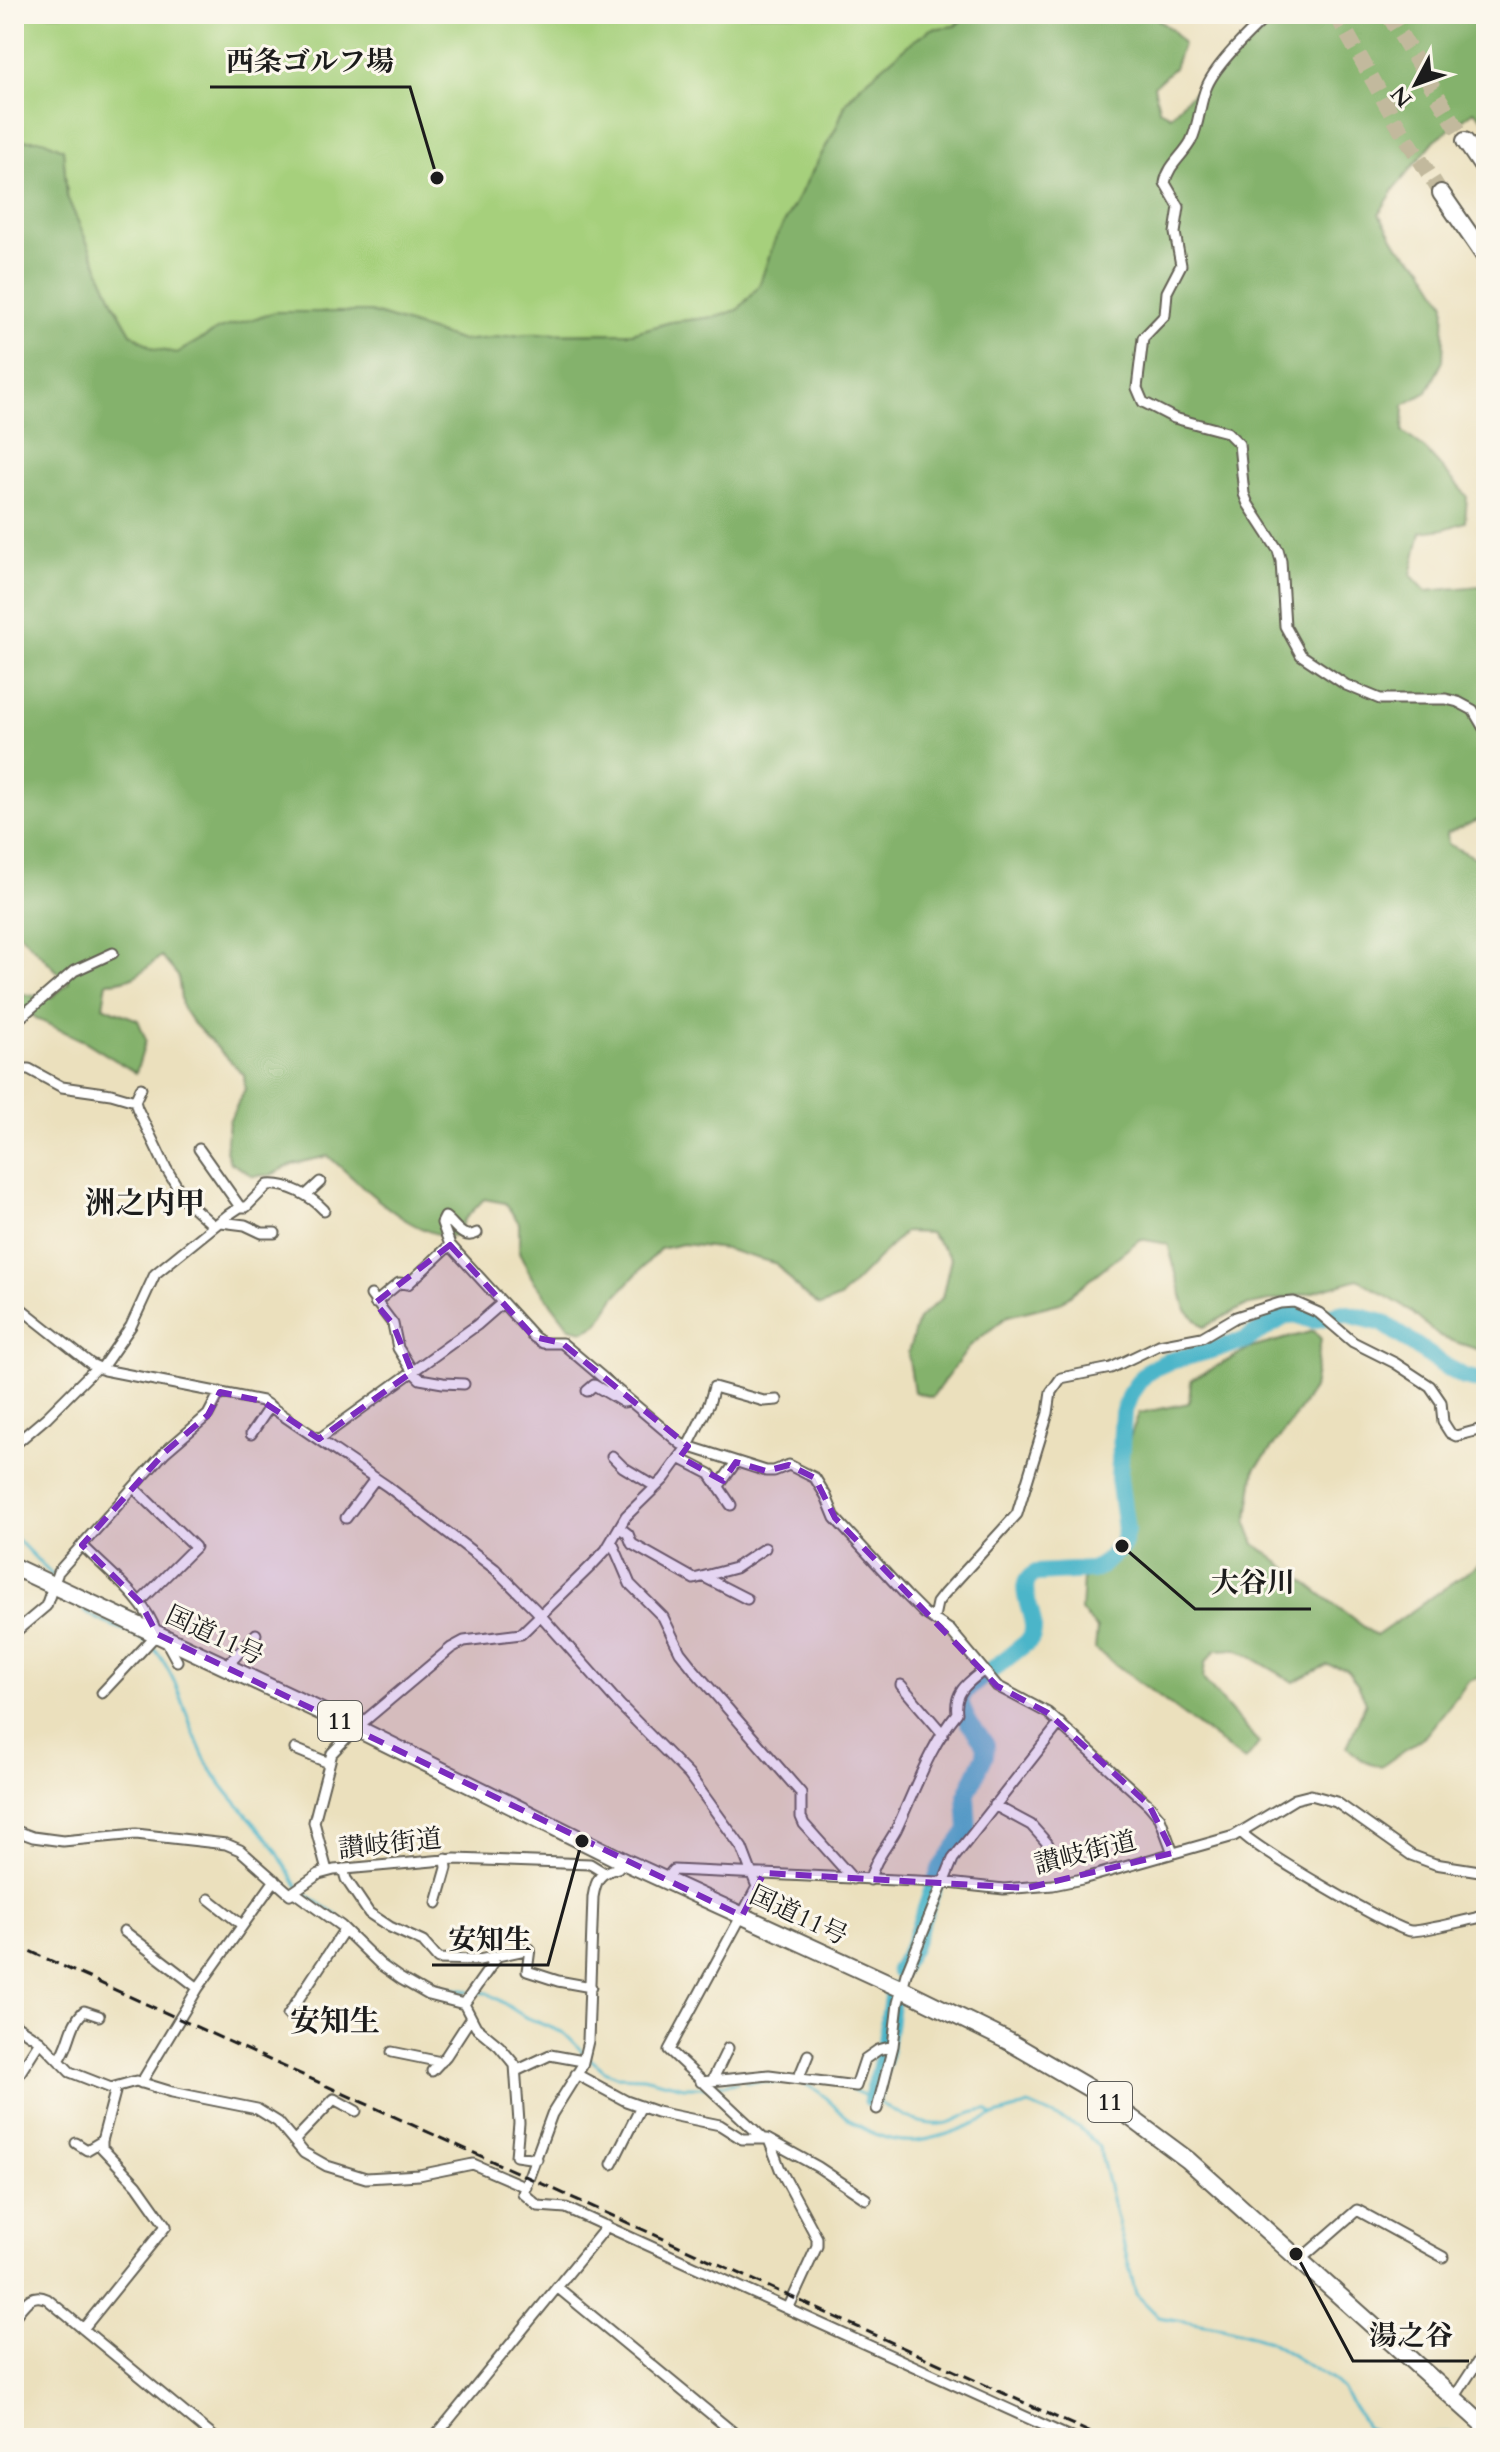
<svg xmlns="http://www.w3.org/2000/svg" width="1500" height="2452" font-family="Cardo,'Noto Serif JP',serif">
  <rect width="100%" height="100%" fill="#fbf7ec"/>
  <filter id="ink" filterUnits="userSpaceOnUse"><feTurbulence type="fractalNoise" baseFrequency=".0125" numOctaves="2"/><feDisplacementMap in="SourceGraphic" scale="16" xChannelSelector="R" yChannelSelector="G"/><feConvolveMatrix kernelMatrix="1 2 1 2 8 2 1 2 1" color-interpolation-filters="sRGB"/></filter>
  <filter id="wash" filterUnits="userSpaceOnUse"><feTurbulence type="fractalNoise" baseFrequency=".006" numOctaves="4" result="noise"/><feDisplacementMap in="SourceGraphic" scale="32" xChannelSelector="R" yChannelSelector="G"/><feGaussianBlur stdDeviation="1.8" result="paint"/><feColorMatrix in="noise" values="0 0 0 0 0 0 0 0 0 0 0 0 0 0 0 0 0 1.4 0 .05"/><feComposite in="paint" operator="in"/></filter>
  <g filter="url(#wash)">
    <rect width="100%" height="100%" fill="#ebe0bd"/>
    <!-- green -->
    <path fill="#a6d07c" stroke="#61764c" stroke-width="2" d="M25,14h944l-14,12 -24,3 -69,55 -16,18 -10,26 -61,112 -16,46 -21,24 -23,7 -44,5 -39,11 -104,1 -66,7 -92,-29 -151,17 -42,24 -23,-4 -23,-16 -16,-28 -48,-108 -4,-48 -49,-9v-97z"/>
    <!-- forest -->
    <path fill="#84b26c" stroke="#506744" stroke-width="2" d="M969,14h181l22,16 11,13 -9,25 -20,18 5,23 12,7 14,-16 99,-86h202v108l-12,-11 -39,29 -40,48 -16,26 20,33 23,19 23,37 -2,58 -16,31 -23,13 -1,27 22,17 42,47 -2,26 -21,7 -23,3 -10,43 15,16 54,-5 6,3v228l-39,16 1,11 38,19v489l-46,-15 -31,-27 -51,-31 -48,14 -65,13 -41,21 -18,-17 -18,-66 -28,-5 -80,64 -52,13 -37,29 -39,52 -18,-5 -6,-39 10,-34 24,-21 9,-40 -21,-25 -26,-1 -64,66 -20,8 -19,-14 -24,-28 -52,-15 -42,-5 -23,5 -45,48 -17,27 -14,7 -14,-3 -38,-50 -13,-26v-29l-14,-20 -21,-4 -20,21 -8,16c-46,2 -95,-52 -128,-80l-35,8 -22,11 -18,1 -23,-14 -4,-12 3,-29 16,-32 -1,-14 -52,-53 -10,-15 -4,-31 -17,-20c-20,17 -27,25 -54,26l-4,24 35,14 8,20 -10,33 -50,-31 -47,-22 -16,-11 -9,4v-20l37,5 18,-15 -49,-49 -6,-2v-792h29l20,9 4,48 48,108 16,28 23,16 23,4 42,-24 57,-17h94l92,29 66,-7 104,-1 39,-11 44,-5 23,-7 21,-24 16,-46 61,-112 10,-25 16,-19 47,-40 22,-15 24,-3z
      M1314,1331l7,8 -8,50 -33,49 -25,31 -8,54 8,21 121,92 105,-73 5,-1v113l-17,6 -43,54 -45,32 -21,-8 -13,-12 19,-45 -8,-17 -12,-16 -19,-4 -33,17 -57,-33 -21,1 -11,13 -2,16 56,64 -14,18 -150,-112 2,-20 -16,-18 2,-33c73,-27 39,-49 40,-105 0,-21 9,-41 16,-60l50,-10 2,-23 60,-32z"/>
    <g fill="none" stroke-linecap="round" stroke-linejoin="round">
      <!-- stream -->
      <path stroke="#4bb5c9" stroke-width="3" d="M14,1536l39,40
        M80,1606c19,22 58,22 77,46 24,31 31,76 50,111 16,27 41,52 61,76 12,14 18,32 29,46 12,14 29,21 43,33 46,37 66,68 129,73
        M476,1992l12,1 37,24 39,16 19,19
        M588,2057l18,15 10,4 27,1 41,10h21
        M745,2082h40
        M800,2083c21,5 29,20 45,33 55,43 92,23 148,0
        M713,2086l24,-3
        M850,2089l25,11
        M882,2104c23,13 48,28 74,16 11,-5 18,-9 31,-10l6,6 36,-11 50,22 20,20 37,147 23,23 64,11 46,13 64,40 9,8 24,37 22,12
        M1413,2438c24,-9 46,-3 71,-6"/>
      <!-- river -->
      <path stroke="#4bb5c9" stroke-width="18" d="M899,1970l14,-25 27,-76 28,-39 -2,-34 19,-41 1,-10 -19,-25 -7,-19 5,-10 65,-51c13,-22 -21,-54 6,-67l56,-3 9,-4 21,-20 4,-16 -7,-52 4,-64 7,-20 9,-13 10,-11 18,-8 77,-21 41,-25 10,-2 17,6 32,-7 39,10 59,41 22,13 22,5
        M872,2099l12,-44 9,-65"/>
    </g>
  </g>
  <g filter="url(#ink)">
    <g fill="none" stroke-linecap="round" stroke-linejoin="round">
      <!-- motorway-tunnel -->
      <path stroke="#c2b99d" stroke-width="16" stroke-dasharray="16 8" stroke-linecap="butt" d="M1336,14l59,106 46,73
        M1388,14l77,127"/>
      <defs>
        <path id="minor" d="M1269,14c-18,17 -52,49 -62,72 -8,17 -7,37 -16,55 -8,15 -23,24 -26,42l14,24 -4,26 6,32 -14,27 -2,23 -22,23 -6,50 6,14 31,16 53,14 12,12 5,50 4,10 30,46 3,11 4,65 16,29 45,30 34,14h66l12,3 15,8 13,22
          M14,1023l60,-52 39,-18
          M14,1069h15l33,18 49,7 24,7
          M141,1088l-6,13 2,7 29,60 19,32 29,26
          M199,1149l41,58
          M306,1195l14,-13
          M221,1222l24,3 17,8h13
          M450,1245l84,92 9,6h19l119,101 85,27h8l15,-6 26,13 11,18 9,22 71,77 18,18 26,17 47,56 51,27 101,92 11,13 13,35
          M371,1295l22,29 5,24 15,24 7,7 23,4 21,1
          M14,1303l77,61 13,6 158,31 125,85 108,83 40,40 85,96 69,70 53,73 15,39 -88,163 95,89
          M375,1303l24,-20 9,1 42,-39 -8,-22 3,-6c11,8 17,24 32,16
          M101,1369l30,-43 24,-52 73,-59 12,-8h6l22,-22c19,-2 43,11 56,25
          M587,1391l7,-6 29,17 6,-1
          M251,1434l19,-28
          M319,1439l158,-114 24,-21
          M14,1445l33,-28 50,-50
          M612,1456l11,11 33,20
          M679,1458l31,16 21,31
          M719,1486l17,-24
          M134,1488l61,59 -55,55
          M346,1518l29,-39
          M620,1528l8,6 4,10 62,35 41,-11 30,-20
          M612,1542l18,42 33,33 17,35 15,19 106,122v24l3,7 49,55
          M82,1545c26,27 63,53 75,89l-55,59
          M704,1577l43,22
          M934,1617l3,-14 7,-9 73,-80 31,-101 3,-21 10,-14 50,-10 48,-23 43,-8 34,-20 44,-14 14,-1 25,11 34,29 42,21 35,23 11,16 2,20 7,11 6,3 30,-8
          M14,1633l32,-27 12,-34 107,-120 43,-37 12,-23
          M165,1639l12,22
          M226,1667l30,-33
          M901,1685l42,49
          M295,1749l34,14
          M994,1805l37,20 17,19
          M14,1830l19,7 30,4 73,-7 90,10 14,6 50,44 29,-20 15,-4 121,-11 135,5 13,8
          M1241,1832c13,16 153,98 170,99 14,0 50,-10 66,-13l9,-5
          M621,1860l-3,8c-19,5 -22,11 -25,29l-5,144 -6,25 -30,48 -29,79 15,13 28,2 506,230
          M343,1869l3,10 23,34 21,14 33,15 15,17 41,1 51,-11 -3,22 31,10 33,6
          M327,1871l-13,-49 18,-69 24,-25 95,-80 13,-7 57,-7 70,-68 15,-16 20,-34 38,-37 24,-33 21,-42 5,-17 50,14 13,-1
          M665,1880l8,-10 266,12 65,7 49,-4 29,-6 152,-43 61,-37 16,-4 25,7 75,53 24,9 51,8
          M870,1880c4,-20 17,-33 26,-50 19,-40 33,-83 61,-117 -3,-22 12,-31 27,-43
          M294,1892l47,34 40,39 20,14 28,16 35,9 12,23 23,19 16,19 4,58 -3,33 21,3
          M209,1899l33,26
          M437,1903l10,-35 -1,-9
          M124,1931l74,57
          M464,2004l34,-48
          M298,2021l-10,-6 56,-85
          M14,2024l26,17 30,31 41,16 25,-7 36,11 85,17 21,13 26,31 23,13 39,12 53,-3 54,-11 53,23
          M392,2052l49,10
          M59,2060c12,-15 10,-35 25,-49l15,5
          M432,2071l14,-15 24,-37
          M516,2071l34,-16 33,6
          M576,2074l50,27 31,11 63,13 22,14h25l51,28 48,32
          M799,2077l9,-22
          M712,2081l16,-33
          M14,2082l26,-41
          M701,2082l68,-7 87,11 9,-27 13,-9 15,-4
          M141,2083l57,-95 77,-108
          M877,2109l16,-63 5,-43 8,-29 47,-115 107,-136
          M295,2140l39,-41 22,12
          M769,2140l11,29 37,69v8l-29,63
          M76,2143l11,7 15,-9
          M612,2164l29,-58
          M1301,2259l56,-49 86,47
          M557,2287l183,151
          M14,2317c10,-12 17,-26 33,-18l168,139
          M83,2329l83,-103 -29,-41 -35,-37v-7l14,-53
          M1454,2398l32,-49
          M434,2438l173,-212"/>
        <path id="trunk" d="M14,1567l342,161 265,132 281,129 106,52 91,53 89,66 298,267"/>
        <path id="motorway" d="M1465,141l21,31
          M1441,193l45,65"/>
      </defs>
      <!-- minor casing -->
      <use href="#minor" stroke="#646154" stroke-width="13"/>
      <!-- trunk casing -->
      <use href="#trunk" stroke="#646154" stroke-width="20"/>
      <!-- motorway casing -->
      <use href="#motorway" stroke="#646154" stroke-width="20"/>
      <!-- minor -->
      <use href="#minor" stroke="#fff" stroke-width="9"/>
      <!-- trunk -->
      <use href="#trunk" stroke="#fff" stroke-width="16"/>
      <!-- motorway -->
      <use href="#motorway" stroke="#fff" stroke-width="16"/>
      <!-- rail -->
      <path stroke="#1c1c1c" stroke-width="3" stroke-dasharray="12 6" stroke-linecap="butt" d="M14,1944l1088,494"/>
    </g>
  </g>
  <!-- marked area -->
  <path fill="#7b2cbf" fill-opacity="0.2" stroke="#7b2cbf" stroke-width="6" stroke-dasharray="16 10" stroke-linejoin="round" d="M450,1245l84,92 28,6 126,103 -8,11 43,24 13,-19 30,9 23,-6 26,13 20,40 162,168 51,27 101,92 24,48 -146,35 -263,-15 -22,43 -585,-282 -17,-32 -58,-57 83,-93 43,-37 12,-23 42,9 57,38 93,-67 -19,-48 -18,-21z"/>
  <g text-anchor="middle" stroke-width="6" stroke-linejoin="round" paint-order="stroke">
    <!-- shield labels -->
    <g fill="#fbf7ec" stroke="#5f5e5a" stroke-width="2">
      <rect x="318" y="1701" width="44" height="40" rx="6"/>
      <rect x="1088" y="2082" width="44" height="40" rx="6"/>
    </g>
    <g font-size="24" font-weight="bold" fill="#1c1c1c">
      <text x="340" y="1729">11</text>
      <text x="1110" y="2110">11</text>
    </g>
    <!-- street labels -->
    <g font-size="26" fill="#1c1c1c" stroke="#fbf7ec">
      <text transform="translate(215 1635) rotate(25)" y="9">国道11号</text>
      <text transform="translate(390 1843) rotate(-6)" y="9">讃岐街道</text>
      <text transform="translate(1085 1852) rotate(-14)" y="9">讃岐街道</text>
      <text transform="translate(799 1915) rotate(25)" y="9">国道11号</text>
    </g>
    <!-- quarter labels -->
    <g font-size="30" font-weight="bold" fill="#1c1c1c" stroke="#fbf7ec">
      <text x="145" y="1213">洲之内甲</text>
      <text x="335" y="2031">安知生</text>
    </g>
  </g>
  <!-- callouts -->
  <path fill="none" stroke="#1c1c1c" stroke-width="3" d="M437 178L410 87H210M1122 1546L1195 1609H1311M582 1841L548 1965H432M1296 2254L1353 2361H1469"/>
  <g fill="#1c1c1c" stroke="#fbf7ec" stroke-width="3">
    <circle cx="437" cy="178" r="8"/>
    <circle cx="1122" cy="1546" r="8"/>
    <circle cx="582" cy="1841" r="8"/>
    <circle cx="1296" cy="2254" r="8"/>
  </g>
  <g font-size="28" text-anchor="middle" font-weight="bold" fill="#1c1c1c" stroke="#fbf7ec" stroke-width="6" stroke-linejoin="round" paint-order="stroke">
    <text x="310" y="71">西条ゴルフ場</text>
    <text x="1253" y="1592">大谷川</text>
    <text x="490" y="1949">安知生</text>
    <text x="1411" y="2345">湯之谷</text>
  </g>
  <!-- margin -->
  <rect width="1500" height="2452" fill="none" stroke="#fbf7ec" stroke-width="48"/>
  <!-- north arrow -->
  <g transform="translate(1416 84) rotate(229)" stroke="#fbf7ec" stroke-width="6" paint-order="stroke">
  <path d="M0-6L14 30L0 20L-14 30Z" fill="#1c1c1c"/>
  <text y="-12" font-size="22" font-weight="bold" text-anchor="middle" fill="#1c1c1c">N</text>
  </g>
</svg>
